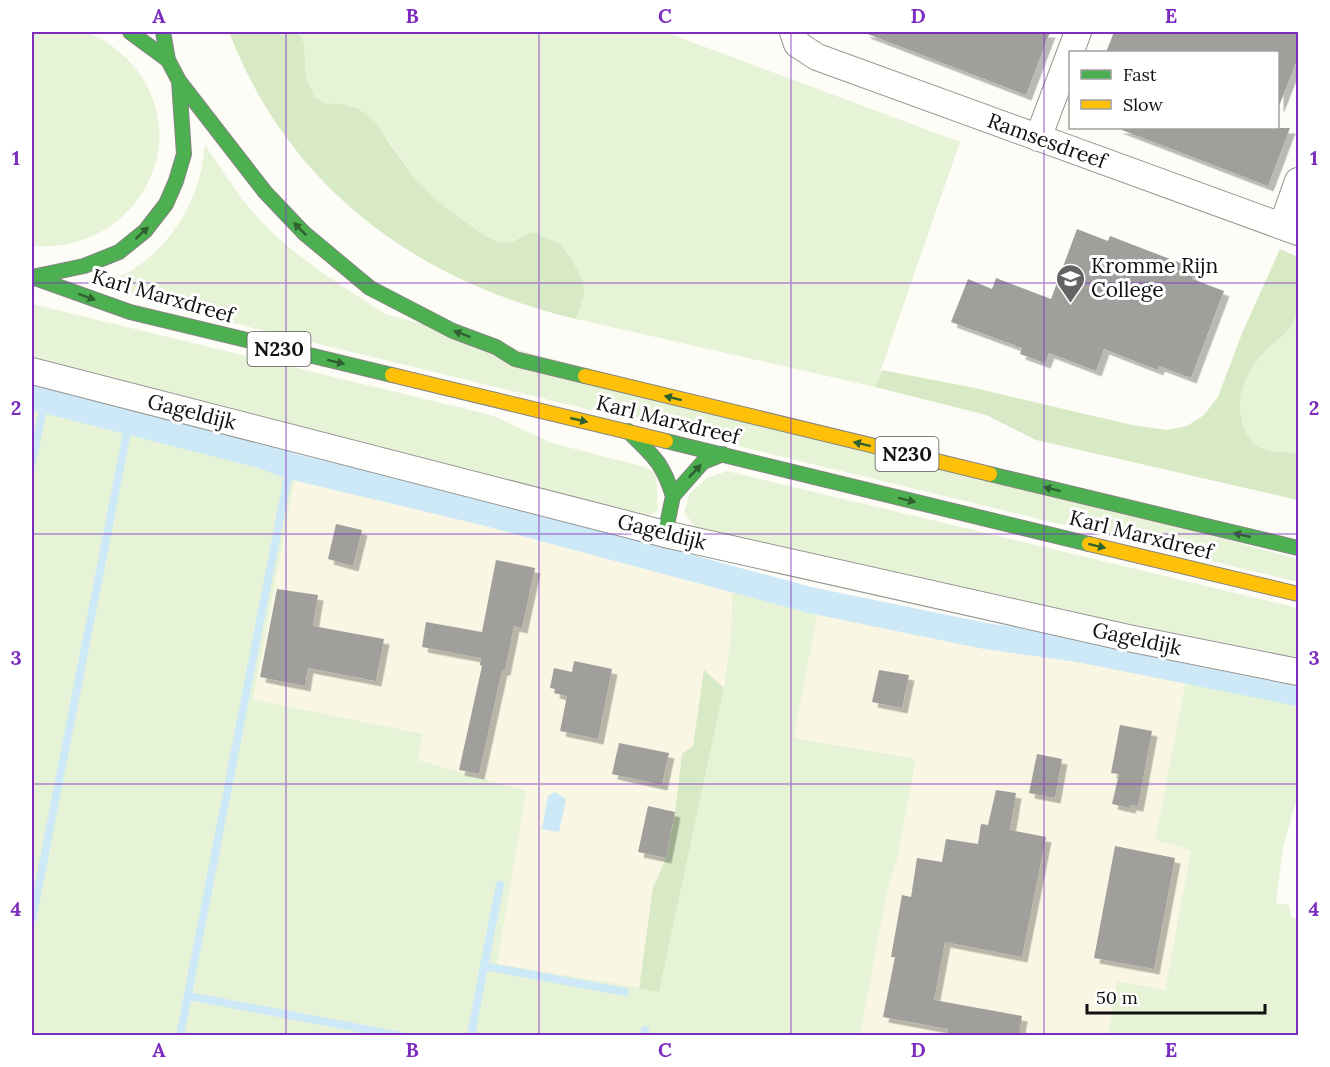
<svg xmlns="http://www.w3.org/2000/svg" width="1330" height="1067" font-family="Lora,serif">
  <defs>
    <filter id="shadow"><feDropShadow dx="5.5" dy="5.5" stdDeviation="0" flood-color="#0004"/></filter>
  </defs>
  <rect width="100%" height="100%" fill="#fdfcf7"/>
  <!-- farmland -->
  <path fill="#f9f7e4" d="M299,459l434,116 -2,60 -7,53 -19,-17 -12,75 -11,9 -7,57 -9,46 -13,30 -14,100 -143,-24 30,-173 -108,-31 5,-26 -170,-35z
    M821,594l367,75 -33,170 36,10 -26,141 -48,-9 -9,54h-248l27,-142 10,-34 19,-99 -122,-22z"/>
  <!-- green -->
  <path fill="#e7f3d7" d="M32,32c15,-1 40,-4 54,0 17,6 33,18 45,31 69,79 3,192 -99,183z
    M298,32h367l295,110 -85,245 -299,-68 8,-23 -51,-64 -21,9 -12,2 -13,-6 -41,-29 -29,-26 -28,-42 -47,-36 -18,-1 -10,-7 -8,-19 -2,-34z
    M205,145c19,27 37,58 61,81 35,35 78,61 119,88l913,245v23l-1049,-255 -141,-39 2,-7c39,-14 71,-52 85,-90 6,-14 8,-31 10,-46z
    M1298,257v243l-121,-28 27,-57 14,-18 25,-66z
    M32,304l459,111 61,28 89,23 15,7 2,37 -12,8 -465,-123 -149,-35z
    M32,388l267,71 -46,240 170,35 -5,26 108,31 -29,173 162,27 65,-303 7,-53 2,-60 88,19 -27,144 122,21 -19,100 -10,34 -27,142h-828z
    M727,471l571,137v50l-349,-70 -251,-57 -14,-19 6,-19 17,-15z
    M1188,669l110,22v110h-2l-13,47 -7,55 13,2 2,12 7,2v102l-2,14h-188l9,-54 48,9 26,-140 -36,-10z"/>
  <!-- forest -->
  <path fill="#d8eac5" d="M229,32h69l6,11 2,34 8,19 10,7 18,1 17,5 16,13 42,60 29,26 41,29 13,6 13,-2 20,-9 27,12 11,15 12,21 1,16 -8,23c-159,-38 -287,-131 -347,-287z
    M1280,249l18,8c1,19 5,45 -4,63 -6,14 -18,20 -28,30 -20,21 -32,46 -23,75 10,29 29,27 55,28v47l-262,-60 -50,-25 -111,-28 7,-17 93,18 157,37 35,5 20,-4 17,-11 14,-18 25,-66z
    M704,670l20,18 -65,304 -20,-4 14,-101 13,-29 9,-46 7,-58 11,-8z"/>
  <!-- water -->
  <path fill="#cde8f7" d="M555,792l11,7 -7,33 -17,-3 6,-33z"/>
  <g fill="none" stroke-linecap="round" stroke-linejoin="round">
    <!-- stream -->
    <path stroke="#cde8f7" stroke-width="8" d="M32,462l13,-62
      M500,885l-16,81 141,26
      M32,920l97,-498
      M188,996l213,40
      M180,1036l110,-570
      M471,1036l13,-70
      M644,1036l1,-6"/>
    <!-- canal -->
    <path stroke="#cde8f7" stroke-width="26" d="M32,397l229,58 29,11 193,46 327,88 175,36 93,13 220,44"/>
  </g>
  <!-- building -->
  <path fill="#a19f9c" filter="url(#shadow)" d="M865,32h185l-24,63 -161,-62z
    M1114,32h185v23l-20,51h-1v-54h-172z
    M1117,128h173l-22,58z
    M1077,229l31,12 2,-5 86,33 -4,10 32,12 -33,87 -32,-12 -1,4 -54,-21 -8,22 -47,-18 -4,10 -25,-9 2,-6 -71,-26 17,-43 24,10 4,-11 55,21z
    M336,524l26,6 -9,36 -25,-7z
    M496,560l39,8 -13,60 -8,-2 -9,44h-3l-23,104 -20,-4 23,-104 -2,-1 1,-7 -59,-11 4,-25 56,10z
    M277,589l41,6 -5,31 71,13 -8,42 -68,-13 -3,18 -45,-9z
    M574,661l38,8 -14,70 -38,-8 7,-35 -13,-3 1,-4 -5,-1 4,-20 18,4z
    M879,670l30,5 -7,33 -30,-6z
    M1120,725l32,6 -14,75 -7,-1 -1,3 -18,-4 7,-30 -8,-1z
    M619,743l50,10 -7,32 -50,-11z
    M1037,754l25,5 -7,39 -26,-5z
    M996,790l20,3 -6,37 36,7 -24,120 -77,-15 -11,58 88,16 -3,19h-72l1,-6 -65,-12 12,-60h-4l11,-62 9,2 6,-39 25,4 4,-23 32,5 3,-20 7,1z
    M648,806l27,6 -9,46 -28,-6z
    M1115,846l60,12 -21,111 -60,-11z"/>
  <g fill="none" stroke-linecap="round" stroke-linejoin="round">
    <defs>
      <path id="street" d="M793,32l4,12 20,13 481,175
        M1038,138l40,-106
        M1282,226l16,-45
        M32,371l633,163 463,104 170,34"/>
      <path id="fast" d="M163,32l5,28
        M179,81l86,111 39,41 66,55 83,43 43,16 19,12 70,17
        M32,277l98,35 262,63
        M32,277l52,-11 35,-14 26,-21 21,-27 10,-23 8,-27 -5,-73 -11,-21 -38,-28
        M628,431c25,25 34,30 45,65
        M666,441l423,103
        M990,474l308,74
        M665,534l8,-38 30,-34 20,-8"/>
      <path id="slow" d="M392,375l274,66
        M585,376l405,98
        M1089,544l209,50"/>
    </defs>
    <!-- street casing -->
    <use href="#street" stroke="#979795" stroke-width="28"/>
    <!-- fast casing -->
    <use href="#fast" stroke="#858482" stroke-width="16"/>
    <!-- slow casing -->
    <use href="#slow" stroke="#858482" stroke-width="16"/>
    <!-- street -->
    <use href="#street" stroke="#fffffe" stroke-width="26"/>
    <!-- fast -->
    <use href="#fast" stroke="#4caf50" stroke-width="14"/>
    <!-- slow -->
    <use href="#slow" stroke="#ffc107" stroke-width="14"/>
  </g>
  <!-- one-way arrows -->
  <defs><path id="oneway-solid" d="M-6-.8H1V-3.2L6.5 0L1 3.2V.8H-6Z" transform="scale(1.5)"/></defs>
  <g fill="#2e6030">
    <use href="#oneway-solid" transform="translate(300 229) rotate(-135)"/>
    <use href="#oneway-solid" transform="translate(142 233) rotate(-43)"/>
    <use href="#oneway-solid" transform="translate(87 297) rotate(20)"/>
    <use href="#oneway-solid" transform="translate(462 334) rotate(-159)"/>
    <use href="#oneway-solid" transform="translate(336 362) rotate(14)"/>
    <use href="#oneway-solid" transform="translate(673 398) rotate(-166)"/>
    <use href="#oneway-solid" transform="translate(579 420) rotate(13)"/>
    <use href="#oneway-solid" transform="translate(862 444) rotate(-166)"/>
    <use href="#oneway-solid" transform="translate(695 471) rotate(-47)"/>
    <use href="#oneway-solid" transform="translate(1052 489) rotate(-166)"/>
    <use href="#oneway-solid" transform="translate(907 500) rotate(14)"/>
    <use href="#oneway-solid" transform="translate(1242 535) rotate(-166)"/>
    <use href="#oneway-solid" transform="translate(1097 546) rotate(14)"/>
  </g>
  <!-- grid -->
  <path fill="none" stroke="#7b2cbf" stroke-width="1.5" stroke-opacity="0.55" d="M286,32v1004M539,32v1004M791,32v1004M1044,32v1004M32,283h1266M32,534h1266M32,784h1266"/>
  <!-- icons -->
  <defs>
    <symbol id="school-pin" viewBox="-11 -11 22 30"><path d="M0 17L-7.5 6A9.5 9.5 0 1 1 7.5 6Z" fill="#646362" stroke="#fff"/><path d="M0-5L7-2L0 1L-7-2ZM-4 1L0 2.5L4 1V4Q0 6-4 4Z" fill="#fff"/></symbol>
  </defs>
  <g fill-rule="evenodd">
    <use href="#school-pin" x="1054" y="262" width="33" height="45"/>
  </g>
  <g text-anchor="middle" stroke-width="6" stroke-linejoin="round" paint-order="stroke">
    <!-- shield labels -->
    <g fill="#fff" stroke="#585858" stroke-width="1.5">
      <rect x="247.5" y="332" width="63" height="34" rx="4.5"/>
      <rect x="875.5" y="437" width="63" height="34" rx="4.5"/>
    </g>
    <g font-size="20" font-weight="bold" fill="#111">
      <text x="279" y="356">N230</text>
      <text x="907" y="461">N230</text>
    </g>
    <!-- street labels -->
    <g font-size="21" fill="#111" stroke="#fff">
      <text transform="translate(1047 141) rotate(20)" y="7">Ramsesdreef</text>
      <text transform="translate(163 296) rotate(16)" y="7">Karl Marxdreef</text>
      <text transform="translate(192 412) rotate(14)" y="7">Gageldijk</text>
      <text transform="translate(668 420) rotate(14)" y="7">Karl Marxdreef</text>
      <text transform="translate(662 532) rotate(14)" y="7">Gageldijk</text>
      <text transform="translate(1141 535) rotate(14)" y="7">Karl Marxdreef</text>
      <text transform="translate(1137 639) rotate(12)" y="7">Gageldijk</text>
    </g>
    <!-- poi labels -->
    <g font-size="21" fill="#111" stroke="#fff" text-anchor="start">
      <text x="1091" y="273">Kromme Rijn<tspan x="1091" dy="24">College</tspan></text>
    </g>
  </g>
  <!-- border -->
  <rect width="1330" height="1067" fill="none" stroke="#ffffff" stroke-width="66"/>
  <!-- legend -->
  <rect x="1069" y="51" width="210" height="78" fill="#ffffff" stroke="#a0a0a0" stroke-width="1.5"/>
  <rect x="1081" y="70" width="30" height="9" fill="#4caf50" stroke="#a0a0a0" stroke-width="1.5"/>
  <text x="1123" y="81" font-size="18" fill="#111111">Fast</text>
  <rect x="1081" y="100" width="30" height="9" fill="#ffc107" stroke="#a0a0a0" stroke-width="1.5"/>
  <text x="1123" y="111" font-size="18" fill="#111111">Slow</text>
  <!-- scale -->
  <path d="M1087 1004v9h178v-9" fill="none" stroke="#111111" stroke-width="3"/>
  <text x="1096" y="1004" font-size="18" fill="#111111" stroke="#ffffff" stroke-width="4.5" paint-order="stroke">50 m</text>
  <rect x="33" y="33" width="1264" height="1001" fill="none" stroke="#7b2cbf" stroke-width="2"/>
  <g font-size="20" text-anchor="middle" font-weight="bold" fill="#7b2cbf">
    <text x="159" y="23">A</text>
    <text x="412" y="23">B</text>
    <text x="665" y="23">C</text>
    <text x="918" y="23">D</text>
    <text x="1171" y="23">E</text>
    <text x="16" y="165">1</text>
    <text x="1314" y="165">1</text>
    <text x="16" y="415">2</text>
    <text x="1314" y="415">2</text>
    <text x="16" y="665">3</text>
    <text x="1314" y="665">3</text>
    <text x="16" y="916">4</text>
    <text x="1314" y="916">4</text>
    <text x="159" y="1057">A</text>
    <text x="412" y="1057">B</text>
    <text x="665" y="1057">C</text>
    <text x="918" y="1057">D</text>
    <text x="1171" y="1057">E</text>
  </g>
</svg>
